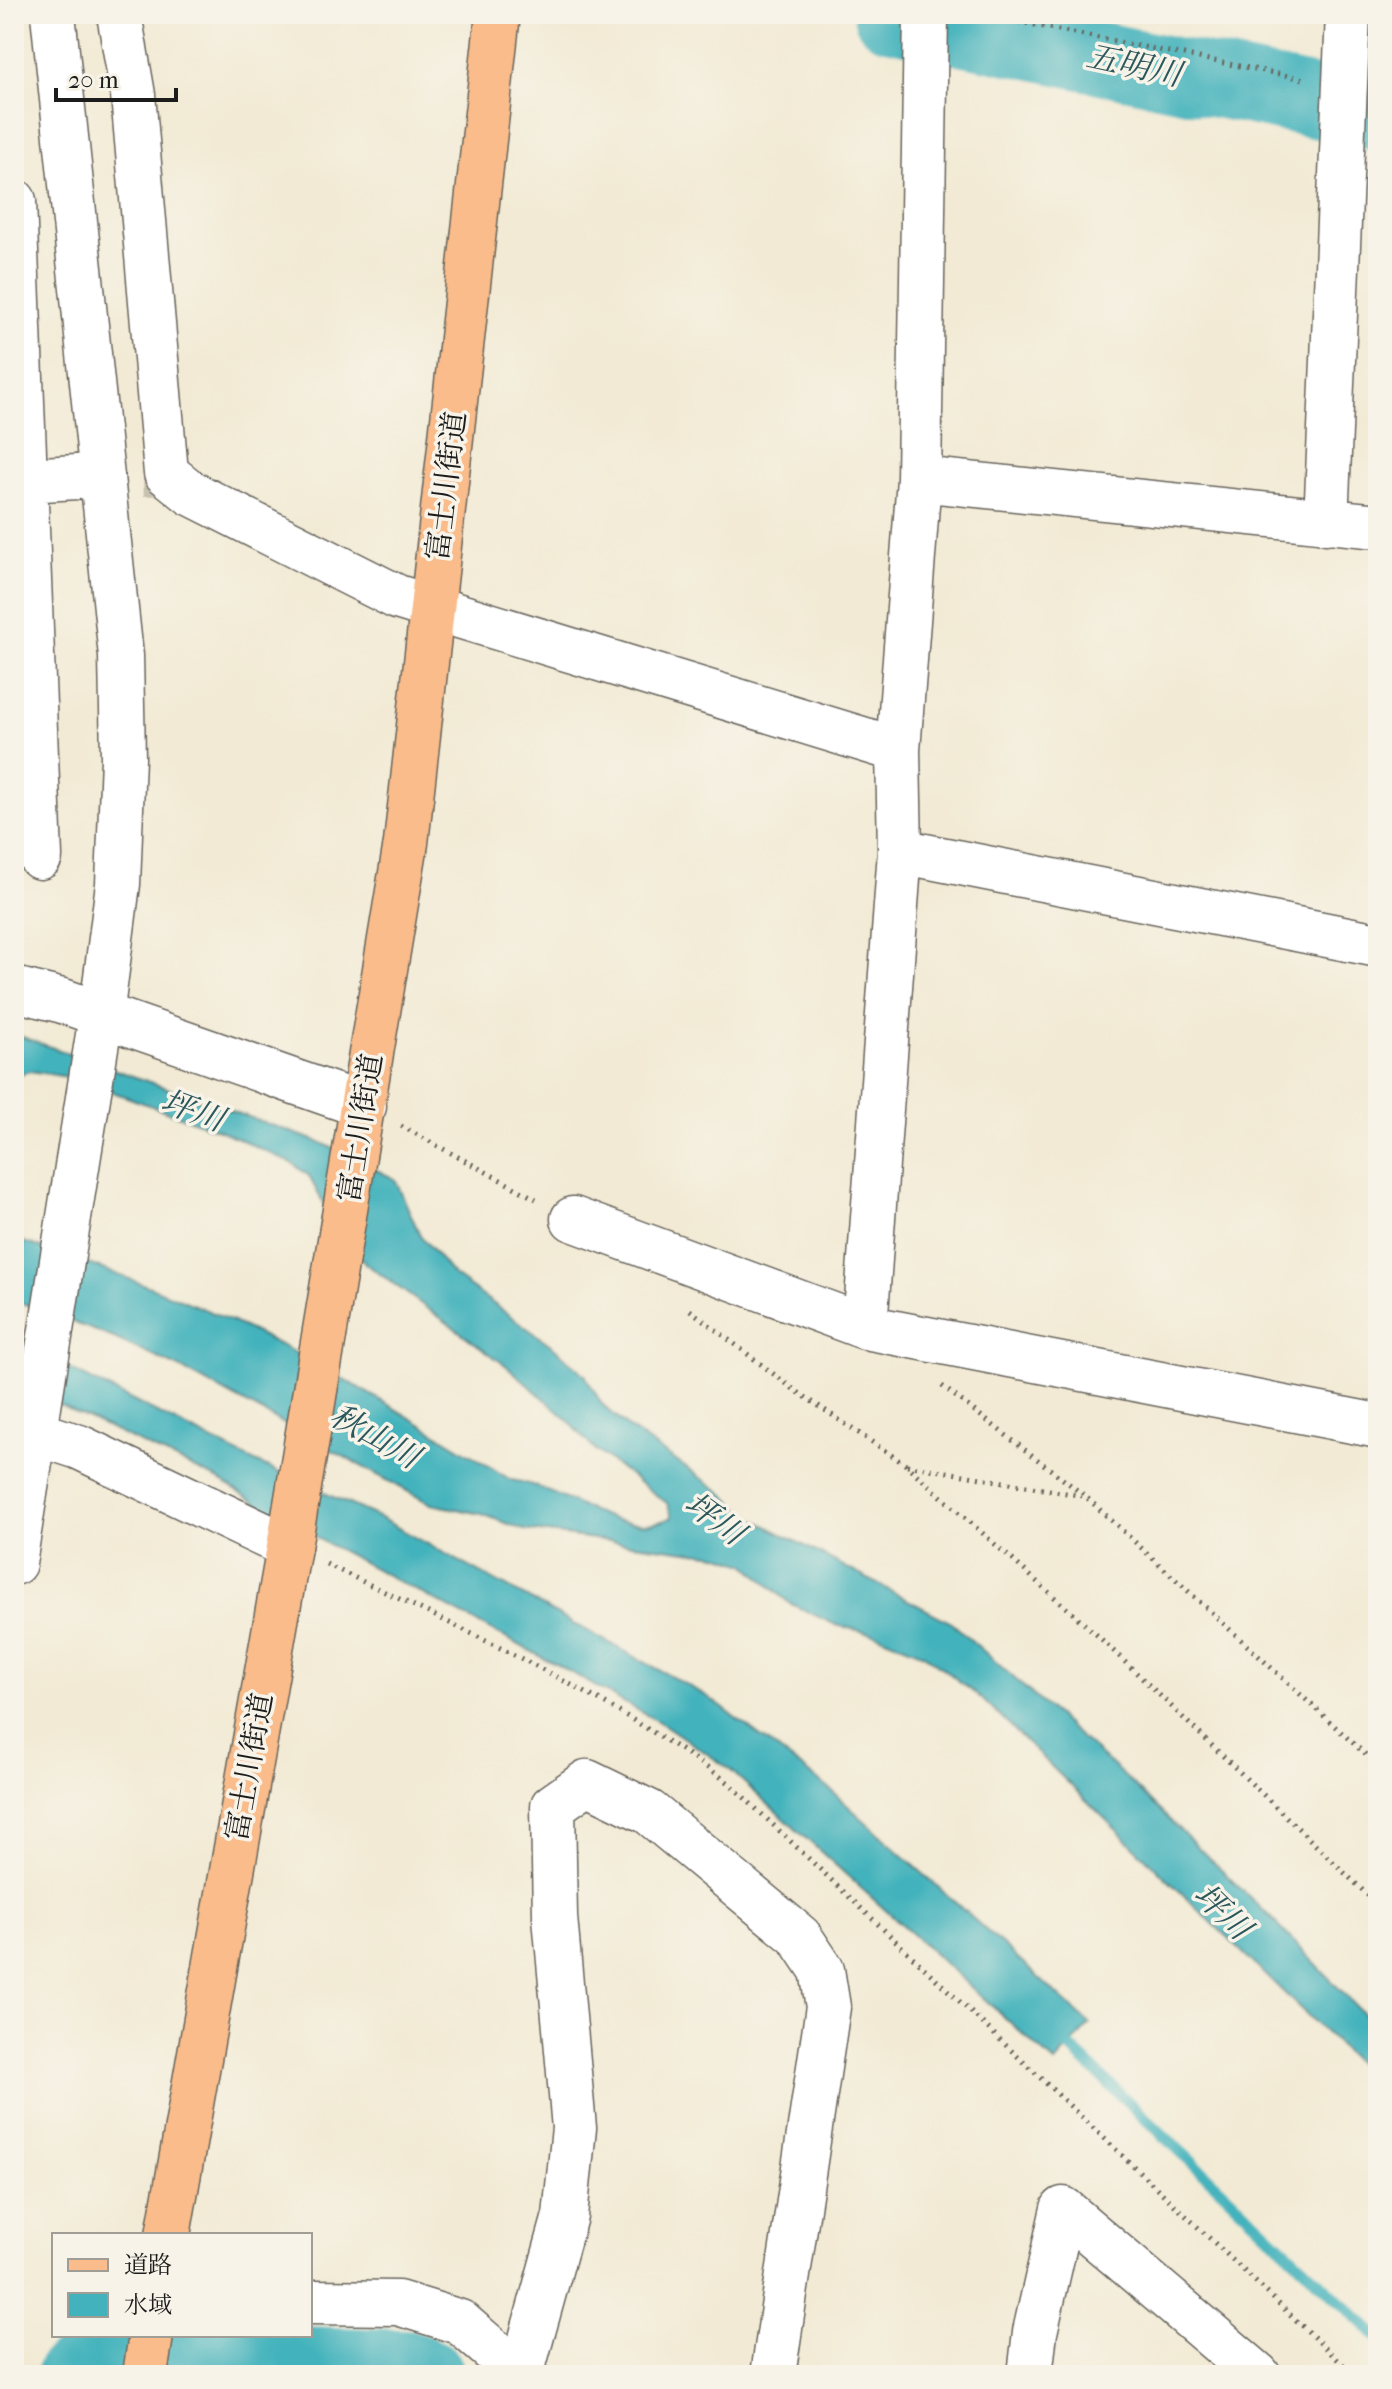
<svg xmlns="http://www.w3.org/2000/svg" width="1392" height="2389" font-family="'IM FELL French Canon','Noto Serif JP',serif">
  <rect width="100%" height="100%" fill="#f7f3e8"/>
  <filter id="ink" filterUnits="userSpaceOnUse"><feTurbulence type="fractalNoise" baseFrequency=".0125" numOctaves="2"/><feDisplacementMap in="SourceGraphic" scale="16" xChannelSelector="R" yChannelSelector="G"/><feConvolveMatrix kernelMatrix="1 2 1 2 8 2 1 2 1" color-interpolation-filters="sRGB"/></filter>
  <filter id="wash" filterUnits="userSpaceOnUse"><feTurbulence type="fractalNoise" baseFrequency=".006" numOctaves="4" result="noise"/><feDisplacementMap in="SourceGraphic" scale="32" xChannelSelector="R" yChannelSelector="G"/><feGaussianBlur stdDeviation="1.8" result="paint"/><feColorMatrix in="noise" values="0 0 0 0 0 0 0 0 0 0 0 0 0 0 0 0 0 1.4 0 .05"/><feComposite in="paint" operator="in"/></filter>
  <g filter="url(#wash)">
    <rect width="100%" height="100%" fill="#f2ead4"/>
    <!-- water -->
    <path fill="#42b2bc" stroke="#2f676c" stroke-width="2" d="M14,1034l308,109 73,36 25,56 32,39 103,74 30,27 16,28 27,25 95,65 23,22 206,108 172,153 147,142 107,111v55l-396,-385 -58,-45 -46,-19 -42,-10 -47,-22 -43,-39 -28,-9 -194,-25 -42,-16 -51,-10 -245,-133 -72,-33 -100,-38v-61c81,26 162,55 238,92 90,44 175,96 259,149 47,5 111,64 161,37l-5,-14 -73,-54 -29,-32 -57,-50 -143,-104 -34,-45 -22,-42 -17,-13 -68,-31 -150,-54 -44,-7 -16,5z
      M24,1342l57,33 172,86 125,56 329,179 120,91 263,237 -35,39 -327,-295 -62,-42 -109,-61 -248,-131 -92,-55 -203,-95v-34z"/>
    <g fill="none" stroke-linecap="round" stroke-linejoin="round">
      <!-- stream -->
      <path stroke="#42b2bc" stroke-width="12" d="M1058,2036l320,301"/>
      <!-- river -->
      <path stroke="#42b2bc" stroke-width="72" d="M889,14l489,101
        M72,2375l28,-11 167,-3 138,4 24,10"/>
    </g>
  </g>
  <g filter="url(#ink)">
    <g fill="none" stroke-linecap="round" stroke-linejoin="round">
      <!-- minor-tunnel -->
      <path stroke="#c7c1af" stroke-width="44" stroke-dasharray="44 22" stroke-linecap="butt" d="M77,477l89,-4"/>
      <defs>
        <path id="minor" d="M119,14l14,81 33,378 25,20 206,104 501,153
          M14,201l26,656
          M919,479l459,47
          M25,480l52,-3
          M1326,522l22,-508
          M900,851l478,94
          M14,989l49,12 301,105
          M573,1219l292,108 513,99
          M865,1327l35,-476 -2,-101 21,-271 7,-465
          M14,1426l65,21 210,100
          M14,1563l87,-547 17,-132 5,-126 -2,-102 -68,-642
          M310,2302l88,1 62,19 61,53
          M521,2375l44,-159 9,-88 -19,-211 -2,-111 34,-24 62,30 151,125 22,33 6,37 -55,368
          M1030,2375l5,-43 28,-123 195,166"/>
        <path id="major" d="M168,2235l121,-688 117,-704 92,-829
          M145,2375l6,-40"/>
      </defs>
      <!-- minor casing -->
      <use href="#minor" stroke="#67645c" stroke-width="47"/>
      <!-- major casing -->
      <use href="#major" stroke="#67645c" stroke-width="47"/>
      <!-- path -->
      <path stroke="#67645c" stroke-width="5" stroke-dasharray="2 6" stroke-linecap="butt" d="M979,14l325,65
        M401,1126l135,73
        M690,1310l102,78 114,77 192,171 280,269
        M942,1386l143,110 293,270
        M907,1465l176,31
        M326,1564c138,66 279,129 403,219l625,592"/>
      <!-- minor -->
      <use href="#minor" stroke="#fff" stroke-width="44"/>
      <!-- major -->
      <use href="#major" stroke="#f9bc8a" stroke-width="44"/>
    </g>
  </g>
  <g text-anchor="middle" stroke-width="7" stroke-linejoin="round" paint-order="stroke">
    <!-- street labels -->
    <g font-size="30" fill="#1c1c1c" stroke="#f7f3e8">
      <text transform="translate(446 486) rotate(-83)" y="10">富士川街道</text>
      <text transform="translate(360 1128) rotate(-81)" y="10">富士川街道</text>
      <text transform="translate(249 1767) rotate(-80)" y="10">富士川街道</text>
    </g>
    <!-- water labels -->
    <g font-size="32" font-style="italic" fill="#2b585c" stroke="#f7f3e8">
      <text transform="translate(1134 65) rotate(12)" y="11">五明川</text>
      <text transform="translate(193 1110) rotate(20)" y="11">坪川</text>
      <text transform="translate(375 1436) rotate(29)" y="11">秋山川</text>
      <text transform="translate(715 1518) rotate(36)" y="11">坪川</text>
      <text transform="translate(1223 1911) rotate(44)" y="11">坪川</text>
    </g>
  </g>
  <!-- margin -->
  <rect width="1392" height="2389" fill="none" stroke="#f7f3e8" stroke-width="48"/>
  <!-- legend -->
  <rect x="52" y="2233" width="260" height="104" fill="#f7f3e8" stroke="#9f9d96" stroke-width="2"/>
  <rect x="68" y="2259" width="40" height="12" fill="#f9bc8a" stroke="#9f9d96" stroke-width="2"/>
  <text x="124" y="2273" font-size="24" fill="#1c1c1c">道路</text>
  <rect x="68" y="2293" width="40" height="24" fill="#42b2bc" stroke="#9f9d96" stroke-width="2"/>
  <text x="124" y="2313" font-size="24" fill="#1c1c1c">水域</text>
  <!-- scale -->
  <path d="M56 88v12h120v-12" fill="none" stroke="#1c1c1c" stroke-width="4"/>
  <text x="68" y="88" font-size="24" fill="#1c1c1c" stroke="#f7f3e8" stroke-width="6" paint-order="stroke">20 m</text>
</svg>
